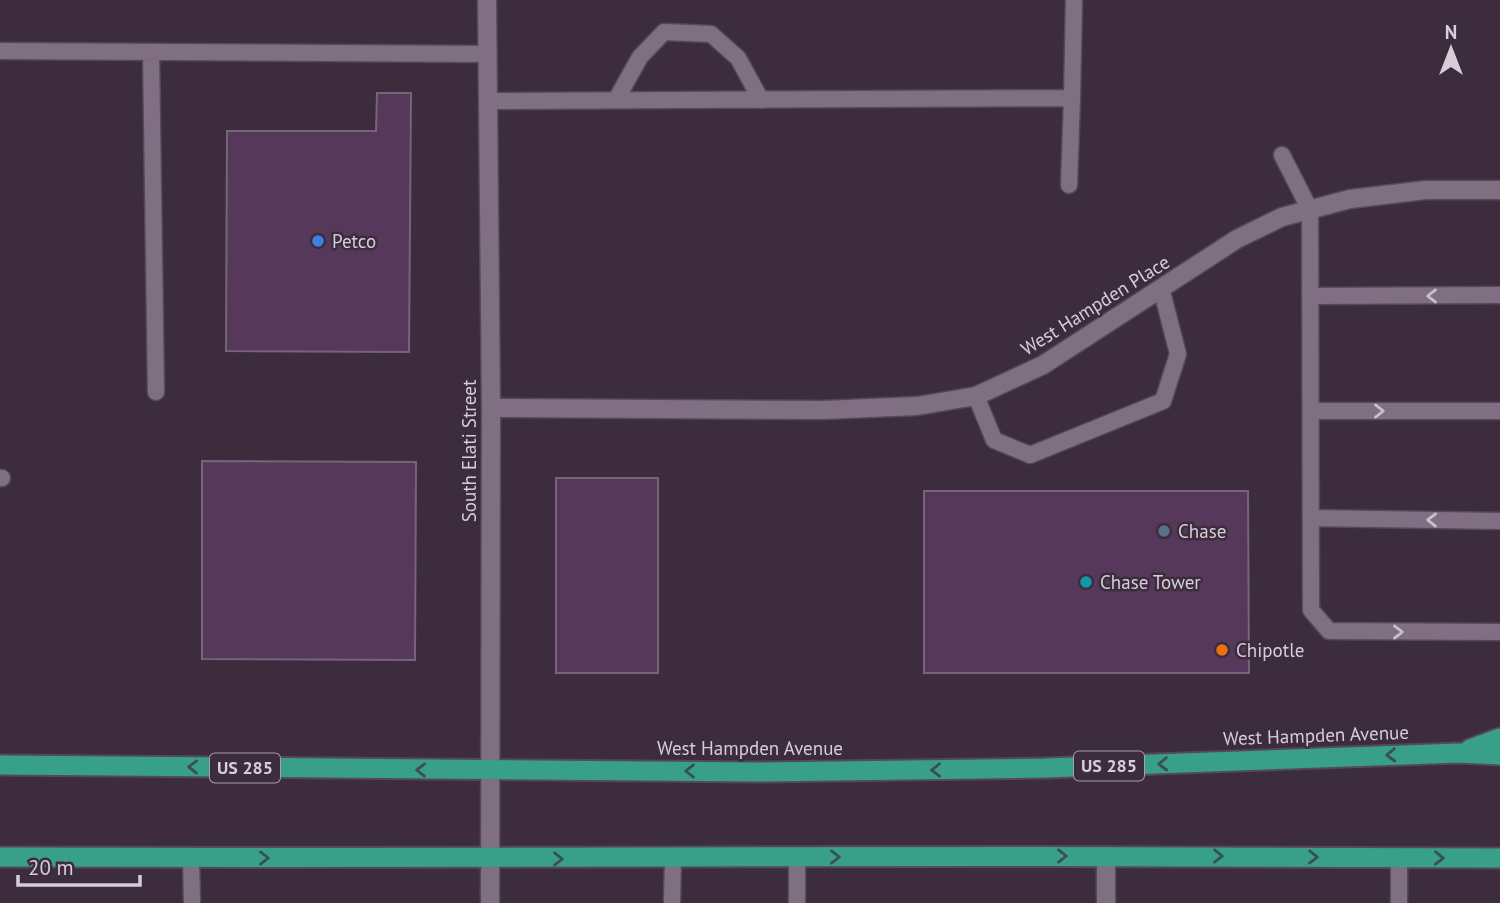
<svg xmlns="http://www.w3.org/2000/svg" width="1500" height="903" font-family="'PT Sans',sans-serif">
  <rect width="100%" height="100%" fill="#3c2c3e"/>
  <!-- building -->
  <path fill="#56395a" stroke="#766579" stroke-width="2" d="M377,93h34l-2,259 -183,-1 1,-220h149z
    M202,461l214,1 -1,198 -213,-1z
    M556,478h102v195h-102z
    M924,491h324l1,182h-325z"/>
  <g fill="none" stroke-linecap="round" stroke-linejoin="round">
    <defs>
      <path id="service" d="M0,51l487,3
        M151,52l5,340
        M616,100l24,-43 24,-25 47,2 27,24 23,42
        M488,101l584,-3 2,-98
        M1282,155l28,55 1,400 18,21 171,1
        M1069,185l3,-87
        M1310,296l190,-1
        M976,396l18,44 36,15 133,-54 15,-47 -17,-66
        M1311,411h189
        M0,478h2
        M1311,518l189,3
        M797,857v46
        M191,858l1,45
        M672,903l1,-45
        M1399,903v-46"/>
      <path id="minor" d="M491,408l332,2 94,-4 59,-10 67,-31 194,-126 45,-22 68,-18 76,-9h74
        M1106,903v-47"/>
      <path id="tertiary" d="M487,0l4,408 -1,495"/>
      <path id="trunk" d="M1470,749l30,-11
        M0,765l758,7 287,-4 414,-15 41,2
        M0,857c500,2 1000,-3 1500,1"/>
    </defs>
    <!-- service casing -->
    <use href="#service" stroke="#554857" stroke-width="19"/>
    <!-- minor casing -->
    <use href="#minor" stroke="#554857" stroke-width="21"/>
    <!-- tertiary casing -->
    <use href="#tertiary" stroke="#554857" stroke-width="21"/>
    <!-- trunk casing -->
    <use href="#trunk" stroke="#554857" stroke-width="23"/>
    <!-- service -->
    <use href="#service" stroke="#806e83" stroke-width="16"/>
    <!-- minor -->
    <use href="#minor" stroke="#806e83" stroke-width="18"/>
    <!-- tertiary -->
    <use href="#tertiary" stroke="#806e83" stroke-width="18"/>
    <!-- trunk -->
    <use href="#trunk" stroke="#37a087" stroke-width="19"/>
  </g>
  <!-- one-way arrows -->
  <defs><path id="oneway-chevron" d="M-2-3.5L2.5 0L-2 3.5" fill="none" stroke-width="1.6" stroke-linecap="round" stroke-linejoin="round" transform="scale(1.75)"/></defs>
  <g stroke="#cabfcc">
    <use href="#oneway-chevron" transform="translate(1432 296) rotate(180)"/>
    <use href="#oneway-chevron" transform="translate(1379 411)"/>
    <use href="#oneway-chevron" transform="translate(1432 520) rotate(-179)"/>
    <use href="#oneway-chevron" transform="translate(1398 632)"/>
  </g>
  <g stroke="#3a4f54">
    <use href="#oneway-chevron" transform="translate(1391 755) rotate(178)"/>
    <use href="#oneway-chevron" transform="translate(1163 764) rotate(178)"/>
    <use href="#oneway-chevron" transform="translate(193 767) rotate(-179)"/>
    <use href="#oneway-chevron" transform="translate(421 770) rotate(-179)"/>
    <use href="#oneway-chevron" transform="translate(936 770) rotate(179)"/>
    <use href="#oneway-chevron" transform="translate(690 771) rotate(-180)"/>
    <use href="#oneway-chevron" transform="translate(1062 856)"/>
    <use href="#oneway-chevron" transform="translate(1218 856) rotate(1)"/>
    <use href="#oneway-chevron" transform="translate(835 857)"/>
    <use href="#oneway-chevron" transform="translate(1313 857) rotate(1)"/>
    <use href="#oneway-chevron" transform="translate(264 858)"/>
    <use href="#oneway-chevron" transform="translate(1439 858) rotate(1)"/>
    <use href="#oneway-chevron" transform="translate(558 859)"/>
  </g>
  <!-- markers -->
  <circle fill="#3f7fe0" stroke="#3c2c3e" stroke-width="2.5" cx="318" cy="241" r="7"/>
  <circle fill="#5c6f8a" stroke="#3c2c3e" stroke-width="2.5" cx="1164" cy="531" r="7"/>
  <circle fill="#0f9aa8" stroke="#3c2c3e" stroke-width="2.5" cx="1086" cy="582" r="7"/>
  <circle fill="#e8710a" stroke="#3c2c3e" stroke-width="2.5" cx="1222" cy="650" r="7"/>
  <g text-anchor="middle" stroke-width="5" stroke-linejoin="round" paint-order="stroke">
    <!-- shield labels -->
    <g fill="#3c2c3e" stroke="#a89daa" stroke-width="2">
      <rect x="1074" y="751.5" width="70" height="29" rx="5"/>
      <rect x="210" y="753.5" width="70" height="29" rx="5"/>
    </g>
    <g font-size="18" font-weight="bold" fill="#d7cdd9">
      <text x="1109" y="772">US 285</text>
      <text x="245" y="774">US 285</text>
    </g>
    <!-- poi labels -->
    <g font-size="19" fill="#d7cdd9" stroke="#3c2c3e" text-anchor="start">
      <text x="332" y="248">Petco</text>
      <text x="1178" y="538">Chase</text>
      <text x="1100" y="589">Chase Tower</text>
      <text x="1236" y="657">Chipotle</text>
    </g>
    <!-- street labels -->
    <g font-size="19" fill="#d7cdd9" stroke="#3c2c3e">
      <text transform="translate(1095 305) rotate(-32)" y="7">West Hampden Place</text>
      <text transform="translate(469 451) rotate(-90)" y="7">South Elati Street</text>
      <text transform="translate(1316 735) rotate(-2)" y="7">West Hampden Avenue</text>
      <text x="750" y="755">West Hampden Avenue</text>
    </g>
  </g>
  <!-- north arrow -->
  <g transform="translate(1451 49)" stroke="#3c2c3e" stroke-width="5" paint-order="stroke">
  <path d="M0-5L12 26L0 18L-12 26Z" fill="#d7cdd9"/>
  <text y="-10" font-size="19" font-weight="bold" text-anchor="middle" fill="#d7cdd9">N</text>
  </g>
  <!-- scale -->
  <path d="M18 875v10h122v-10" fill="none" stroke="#d7cdd9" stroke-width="3.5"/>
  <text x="28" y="875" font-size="21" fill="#d7cdd9" stroke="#3c2c3e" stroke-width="5" paint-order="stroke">20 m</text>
</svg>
